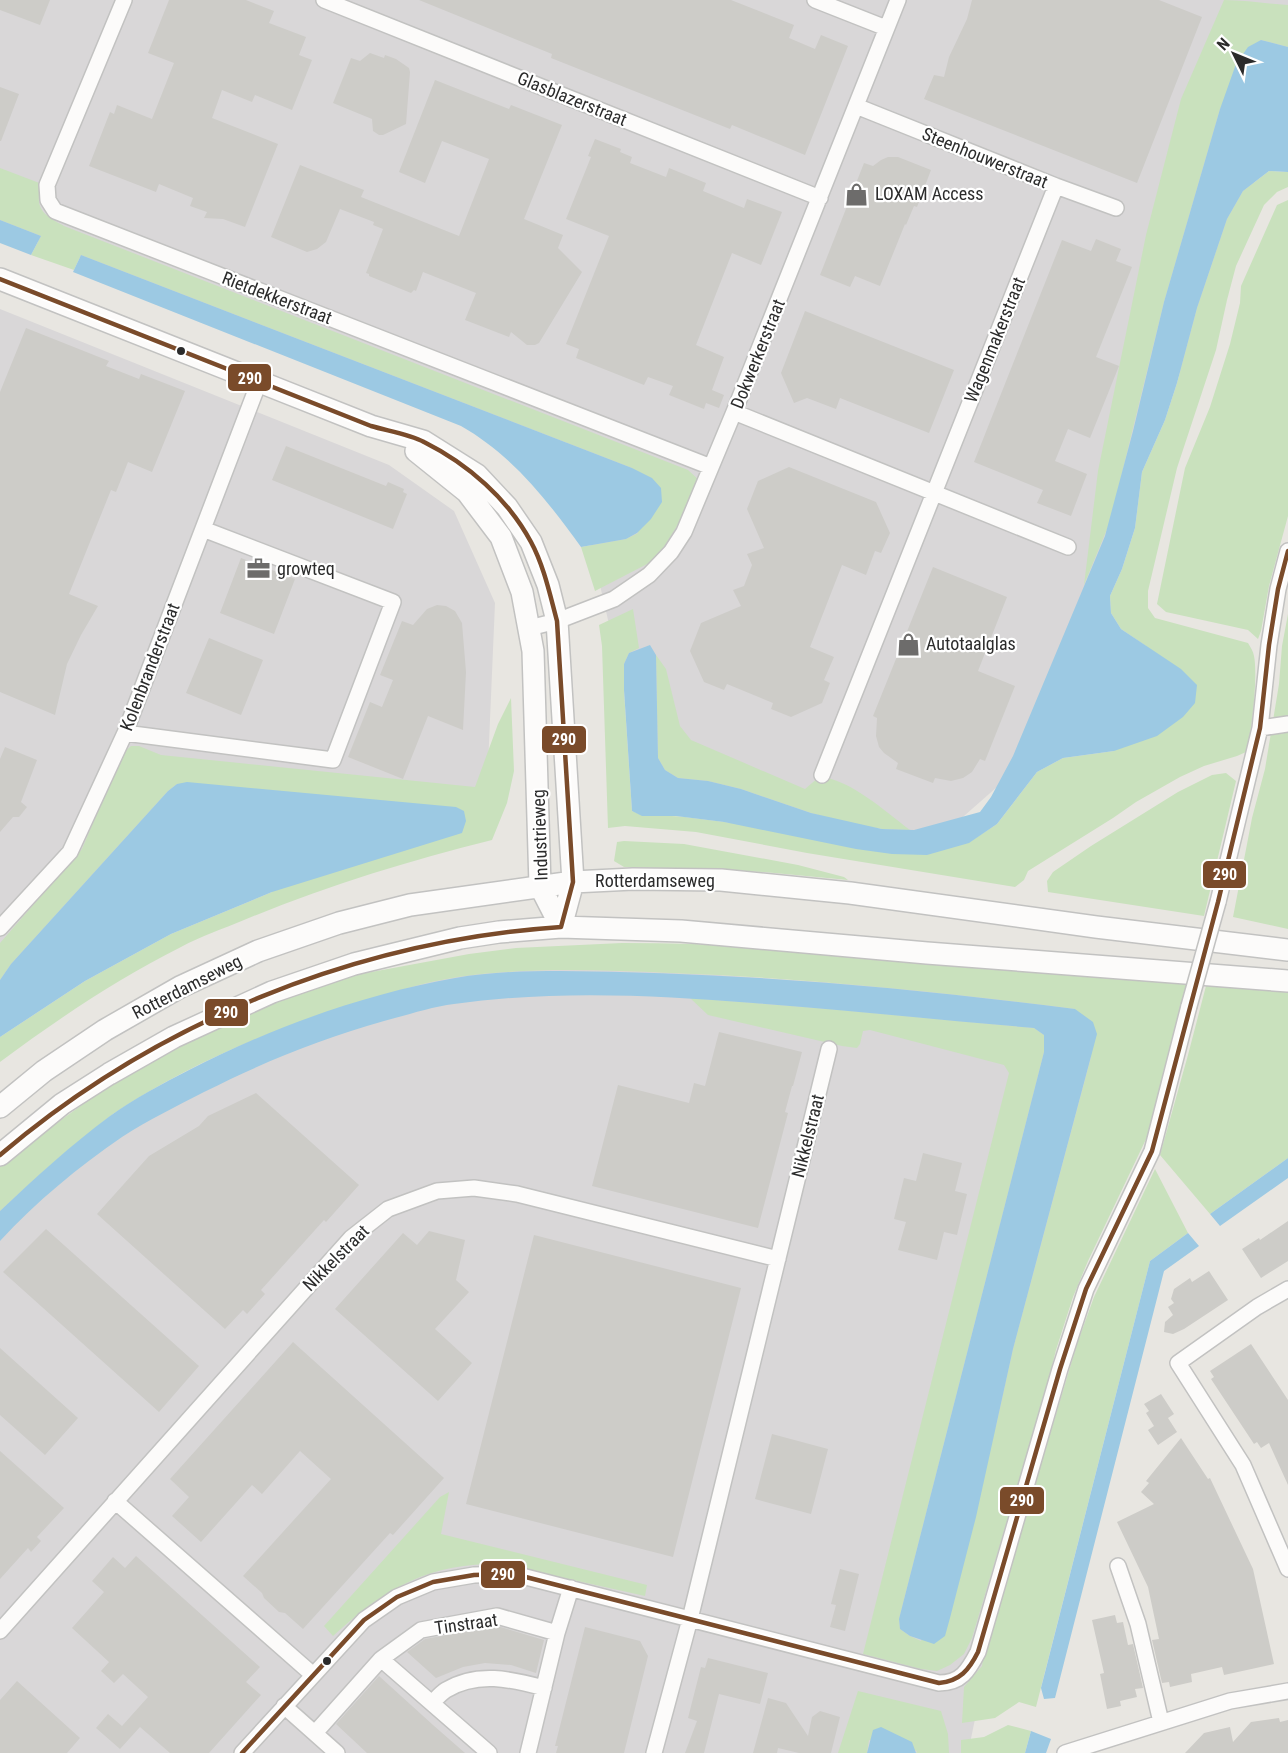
<svg xmlns="http://www.w3.org/2000/svg" width="1288" height="1753" font-family="'Roboto Condensed',sans-serif">
  <rect width="100%" height="100%" fill="#e8e6e1"/>
  <!-- industrial -->
  <path fill="#d9d7d8" d="M0,0h1288v95l-258,663 -91,80 -292,-50 -80,-345 -567,-216z
    M0,309l389,156 65,46 41,92 -9,210 -486,167z
    M483,959l620,42 9,55 -144,697h-968v-553l299,-194z"/>
  <!-- green -->
  <path fill="#c9e1bd" d="M1224,0c22,0 42,4 64,5v42l-27,-7 -41,69 -56,193 -54,220 -26,63 14,-114 48,-236 35,-136z
    M0,168l42,16c-9,25 2,31 22,42l624,244 12,11 -10,24 -26,42 -11,14 -58,30 -14,-44 45,-8 12,-6 -6,-65 -551,-213 -7,15 -43,-15 10,-19 -41,-16z
    M1269,171l19,1v15l-11,5 -13,13 -28,61 -9,34 -11,50 -39,118 -29,123v17l7,10 93,25c3,5 5,8 6,13 4,19 -2,77 -8,96l-9,4 -33,10 -24,11 -44,25 -23,16 -85,53 -4,9 -9,7 -208,-34 -111,-21 -71,-6 -17,2 -6,-182 -3,-21 34,-16 6,39 -10,5 -5,11v27l8,120c17,8 35,3 53,6 94,13 189,18 283,26l29,-19 40,-52 26,-14 51,-7 32,-105 -25,-17 -10,-16 -1,-17 12,-27 13,-41 7,-56 23,-52 12,-37 20,-75 30,-89 16,-28z
    M1288,200v316l-19,70 -8,45 -3,8 -10,-9 -82,-18 -9,-8 28,-136 25,-61 20,-63 10,-41 1,-17 36,-81z
    M1288,614v315l-55,-12 19,-99 13,-49 14,-85 3,-38z
    M656,655l10,14 14,57 11,14 114,49 14,-12c30,1 67,35 91,53l-28,-1 -30,-5 -41,-11 -70,-24 -33,-8 -30,-3 -13,-8 -7,-12z
    M511,698l3,73 -7,32 -15,37c-85,21 -168,47 -248,80 -21,9 -43,16 -63,27 -64,32 -123,72 -181,115v-25l85,-56 86,-47 101,-42 -95,-108 -9,7 -157,173 -11,16v-37l82,-94 40,-95 9,-8h8l22,9 314,32 23,-63z
    M1226,773l10,8 -32,135 -156,-24 -1,-11 6,-9 38,-26 87,-54 34,-17z
    M624,841l60,3 114,21 46,12 4,3 -84,-8 -140,-5 -10,-6 3,-19z
    M622,943c189,0 378,23 566,40l-29,116 -11,36 -60,126 -15,36 -17,53 -11,44 -73,244 -8,16 -14,11 -13,6 -16,-2 -58,-15 146,-581 -5,-8 -134,-35 -7,1 -3,13 -3,4 -15,-2 -134,-31 -18,-17 140,11 204,19 10,7v17l-145,567 1,10 10,7 11,5 75,-215 17,-77 78,-292 -16,-48c-134,-17 -270,-31 -405,-36 -71,-3 -143,-6 -212,4 -34,5 -68,16 -100,26 -86,26 -170,61 -245,111 -11,8 -21,17 -31,25 -29,23 -55,47 -82,72v-44l43,-34 54,-39 40,-25 48,-27 51,-25 92,-37 141,-26 47,-6z
    M1207,982l81,8v168l-78,56 -50,-59 28,-100z
    M1155,1169l33,64 -38,28 -114,446 -17,-5 -24,16 -33,5 2,-36 18,-21 1,-8 94,-314 17,-47z
    M449,1492l-8,42 206,51 -2,11c-30,-7 -60,-13 -90,-20 -22,-5 -45,-13 -68,-12 -65,2 -107,29 -154,72l-9,-10 116,-129z
    M858,1691l83,20 7,23 1,19h-33l1,-2 -48,-11 -2,13h-29z
    M1008,1725l23,6 -6,22h-64v-13l23,-3z"/>
  <!-- water -->
  <path fill="#9cc9e3" d="M1261,40l27,7v125l-19,-1 -26,20 -16,28 -30,89 -20,75 -12,37 -23,52 -7,56 -13,41 -12,27 1,17 10,16 60,40 16,16 -2,18 -12,14 -26,19 -43,15 -51,7 -26,14 -40,52 -28,19 -42,12 -35,-1 -36,-5 -132,-27 -48,-6h-34l-10,-5 -8,-121v-26l5,-11 21,-8 6,10 2,103 7,12 13,8 30,3 33,8 70,24 71,16 32,1 66,-18 11,-15 22,-41 92,-220 28,-105 31,-129 56,-193 16,-45 12,-17z
    M0,220l41,16 -10,19 -31,-12z
    M81,255l551,213 20,10 9,10 1,14 -11,17 -14,14 -11,6 -45,8c-34,-47 -69,-92 -120,-121l-388,-154z
    M187,782l269,25 8,4 2,10 -4,12 -190,59 -101,42 -86,47 -85,56v-57l11,-16 157,-173 9,-7z
    M560,971c172,1 344,16 515,38l18,13 4,12 -84,315 -37,168 -26,101 -5,18 -11,8 -24,-8 -10,-7 -1,-10 145,-567v-17l-10,-7c-94,-8 -188,-18 -281,-25 -100,-8 -200,-13 -299,1 -23,3 -47,11 -70,17 -64,18 -120,41 -180,71 -27,14 -56,28 -82,45 -44,30 -86,65 -122,104v-30c35,-33 71,-66 110,-95 25,-18 52,-32 79,-46 82,-42 175,-76 266,-92 34,-6 70,-7 105,-7z
    M1288,1158v20l-68,48 -10,-12z
    M1188,1233l11,13 -35,25 -109,427 -11,1 -3,-11 109,-427z
    M881,1727l31,15 4,11h-49l6,-23z
    M1031,1731l20,8 -5,14h-21z"/>
  <!-- building -->
  <path fill="#cdccc8" d="M0,0h50l-10,25 -40,-15z
    M169,0h77l28,11 -5,12 37,14 -7,18 13,5 -20,50 -37,-15 -3,7 -30,-12 -10,28 66,26 -33,83 -22,-8 -19,-1 3,-6 -17,-6 3,-8 -34,-14 -3,8 -67,-26 21,-54 4,2 3,-9 35,14 22,-56 -26,-10z
    M419,0h312l63,25 -5,13 26,11 6,-14 27,11 -43,109 -73,-30 -2,4 -179,-71 1,-4z
    M972,0h187l43,17 -65,166 -213,-84 10,-24 10,2 5,-20 18,-38z
    M370,53l14,5 1,-3 11,4 13,9 1,4 -4,52 -23,11h-4l-6,-4 -1,-12 -39,-16 18,-45 9,3z
    M435,80l74,29 2,-4 51,20 -38,94 39,16 -5,13 24,24 -43,71 -4,2h-8l-16,-13 -2,5 -44,-17 11,-27 -53,-21 -7,19 -2,-1 -3,3 -42,-17v-2l-3,-1 17,-44 -10,-4 1,-3 -34,-13 -14,33 -9,7 -10,3 -36,-15 29,-72 64,25 -3,7 98,39 30,-77 -47,-18 -17,42 -26,-11z
    M0,87l19,7 -18,47h-1z
    M595,139l26,10 -1,3 12,5 -2,6 36,14 3,-9 37,15 -3,8 41,17 3,-9 35,13 -21,53 -29,-12 -36,92 28,12 -12,33 12,5 -5,13 -13,-5 -2,6 -35,-14 4,-9 -25,-9 -4,8 -68,-27 3,-9 -13,-5 43,-108 -43,-17 25,-62 -3,-1z
    M888,157h10l33,13 -14,37 -3,-1 -8,19 -1,-1 -25,62 -25,-10 -5,11 -30,-12 44,-112 9,3 8,-6z
    M1096,239l25,10 -5,12 16,6 -36,90 23,9 -29,72 -22,-9 -13,32 32,13 -16,42 -34,-13 6,-13 -69,-28 88,-222 29,11z
    M805,311l149,59 -25,63 -89,-35 -4,11 -29,-11 -13,5 -13,-30z
    M26,328l83,33 -3,5 33,13 2,-5 44,17 -33,81 -24,-10 -12,30 -5,-2 -42,104 29,12 -17,29 -14,29 -12,51 -55,-23v-300z
    M286,446l100,40 2,-4 16,7 -1,3 4,2 -14,35 -121,-49z
    M789,467l87,35 14,31 -9,20 -6,-2 -9,24 -24,-10 -32,82 24,10 -10,23 6,3 -8,20 -31,14 -20,-8 2,-6 -46,-19 -3,6 -20,-8 -14,-31 11,-28 40,-17 -8,-16 11,-4 8,-21 -5,-11 17,-6 -17,-39 11,-28z
    M241,558l54,21 -21,55 -54,-21z
    M933,567l74,30 -29,74 37,15 -30,75 -5,-2 -8,13 -9,6 -12,3 -16,-3 -2,5 -37,-14 2,-6 -14,-10 -5,-6 -3,-11 1,-18 -4,-2z
    M437,605l9,1 9,5 7,12 4,49 -3,58 -35,-14 -25,63 -55,-22 22,-55 12,5 11,-27 -13,-5 22,-54 11,4 14,-16z
    M209,638l54,22 -22,55 -55,-22z
    M5,747l32,13 -16,42 6,5 -8,10h-6l-13,15v-73z
    M719,1032l83,20 -9,34h-1l-7,26 3,1 -30,115 -166,-42 26,-101 71,18 5,-20 11,3z
    M256,1093l103,92 -33,37 -2,-2 -63,70 4,4 -18,20 -4,-4 -18,19 -128,-115 52,-58 50,-30 9,-10z
    M923,1153l39,10 -7,28 12,3 -10,41 -13,-3 -7,28 -39,-10 8,-28 -12,-3 10,-41 12,3z
    M1288,1221v40l-27,17 -19,-29 17,-11 1,2z
    M46,1229l153,137 -40,46 -156,-140z
    M429,1231l36,9 -9,40 13,12 -34,37 37,34 -34,38 -103,-92 68,-76 14,12z
    M534,1235l207,53 -68,269 -207,-53z
    M1209,1271l19,29 -44,29 -11,5 -9,-2 1,-10 8,-7 -5,-8 6,-4 -3,-4 3,-10 16,-11 2,4z
    M293,1342l151,136 -51,57 -3,-2 -87,96 -18,-16 -6,-1 -15,-14 -2,-5 -19,-17 88,-97 -31,-28 -38,43 -10,-9 -51,57 -29,-26 17,-19 -19,-18z
    M1251,1344l37,56v85l-19,-42 -8,5 -4,-6 -3,2 -43,-65 3,-2 -4,-6z
    M0,1348l78,70 -33,37 -45,-40z
    M1161,1394l13,20 -6,4 9,14 -19,13 -10,-15 6,-4 -8,-13 3,-2 -5,-7z
    M772,1434l56,15 -17,65 -56,-15z
    M1181,1438l27,41 2,-1 43,91 21,95 -50,11 -2,-8 -31,7 1,8 -22,5 -1,-5 -7,1 -10,-43 7,-1 -11,-52 -31,-65 37,-18 -13,-12 8,-9 -3,-2z
    M0,1451l64,57 -27,29 4,4 -10,11 -3,-4 -28,31z
    M136,1556l124,111 -14,15 15,13 -52,58h-39l-30,-26 -20,22 -24,-21 12,-14 14,12 26,-29 -25,-23 -9,9 -13,-12 8,-9 -37,-34 32,-36 -12,-11 21,-24 12,11z
    M840,1569l19,5 -14,57 -15,-4 6,-22 -5,-1z
    M1115,1615l2,8 6,-1 5,23 5,-1 10,44 -8,1 2,8 -17,4 1,5 -14,3 -7,-35 4,-1 -12,-53z
    M497,1626l47,14 -8,33 -25,-8 -26,-2 -22,4 -27,11 -29,-26 18,-13z
    M585,1627l55,14 8,15 -24,97h-68l2,-7h-3z
    M708,1658l60,15 -8,31 -41,-10 -15,59h-19l12,-32 -9,-3 13,-51 4,1z
    M379,1676l54,49 32,28h-98l-31,-29z
    M17,1681l63,57 -13,15h-67v-53z
    M768,1698l18,5 22,33 4,-19 8,-6 20,6 -9,36h-32l-21,-5 -1,5h-24z
    M1279,1718l1,4 8,-2v33h-103l19,-20 26,-6 3,15 18,-20z"/>
  <g fill="none" stroke-linecap="round" stroke-linejoin="round">
    <defs>
      <path id="street" d="M124,0l-77,185 1,15 7,11 656,256
        M324,0l496,198
        M815,0l71,28
        M856,106l200,80 60,22
        M734,412l334,135
        M529,628l28,-7 57,-22 35,-24 22,-23 13,-20 50,-120 164,-412
        M1260,728l28,-4
        M125,733l208,27 60,-158 -190,-73
        M822,775l234,-589
        M1218,902l42,-174 9,-83 9,-56 10,-38
        M0,928l70,-76 55,-119 134,-351
        M1288,1289l-31,18 -79,56 65,102 45,104
        M115,1501l197,173
        M1118,1566l20,58 23,98
        M0,1631l351,-393 37,-29 49,-18 37,-3 43,6 261,65
        M381,1659l40,-29 76,-14 60,17
        M432,1703c4,-4 9,-10 14,-13 31,-19 65,-11 98,-2
        M284,1706l53,47
        M315,1733l66,-74 108,94
        M242,1753l122,-133 33,-23 36,-15 41,-7 40,-1 425,109c22,0 29,-12 39,-31l82,-283 26,-80 66,-138 37,-145
        M528,1753l29,-120 14,-45
        M654,1753l36,-134 139,-570
        M1065,1753l165,-52 58,-10"/>
      <path id="secondary" d="M0,279l371,147 52,15 54,34 30,32 24,35 17,43 9,36 16,261 -12,45
        M416,451l51,41 34,45 21,55 11,59 7,235 21,41
        M0,1107l44,-36 61,-41 75,-43 78,-36 81,-28 71,-18 163,-23 60,-3 88,1 129,13 246,34 192,23
        M0,1155l62,-51 47,-30 65,-37 98,-45 82,-28 106,-26 39,-6 62,-5 120,4 246,22 361,28"/>
    </defs>
    <!-- street casing -->
    <use href="#street" stroke="#c2c2c1" stroke-width="18"/>
    <!-- secondary casing -->
    <use href="#secondary" stroke="#c2c2c1" stroke-width="24"/>
    <!-- street -->
    <use href="#street" stroke="#fcfbfa" stroke-width="15"/>
    <!-- secondary -->
    <use href="#secondary" stroke="#fcfbfa" stroke-width="21"/>
    <defs>
      <path id="street-bridge" d="M1189,1006l29,-104"/>
    </defs>
    <!-- street-bridge casing -->
    <use href="#street-bridge" stroke="#c2c2c1" stroke-width="18" stroke-linecap="butt"/>
    <!-- street-bridge -->
    <use href="#street-bridge" stroke="#fcfbfa" stroke-width="15"/>
    <defs>
      <path id="bus-1" d="M0,279l371,147c17,5 38,8 53,16 44,22 84,57 107,100 13,24 19,53 26,79l16,261 -12,45c-205,14 -405,95 -561,228
        M242,1753l122,-133 33,-23 36,-15 41,-7 40,-1 425,109c21,-2 30,-13 39,-31l82,-283 26,-80 66,-138 66,-249 42,-174 9,-83 9,-56 10,-38"/>
    </defs>
    <!-- bus-1 casing -->
    <use href="#bus-1" stroke="#fff" stroke-width="9"/>
    <!-- bus-1 -->
    <use href="#bus-1" stroke="#7a4b2a" stroke-width="4.5"/>
  </g>
  <!-- icons -->
  <defs>
    <symbol id="shop-bare" viewBox="-9 -9 18 18"><path d="M-5-2.5h2.3a2.7 3.5 0 0 1 5.4 0H5L5.5 6h-11ZM-1.5-2.5h3a1.5 2.3 0 0 0-3 0Z" fill="#6d6c6b" stroke="#fff" stroke-width="2.5" paint-order="stroke"/></symbol>
    <symbol id="office-bare" viewBox="-9 -9 18 18"><path d="M-6-3h4V-5.5h4V-3h4V5H-6ZM-1-4.5V-3h2v-1.5ZM-6 0V1H6V0Z" fill="#6d6c6b" stroke="#fff" stroke-width="2.5" paint-order="stroke"/></symbol>
  </defs>
  <g fill-rule="evenodd">
    <use href="#shop-bare" x="840" y="178" width="33" height="33"/>
    <use href="#office-bare" x="242" y="552" width="33" height="33"/>
    <use href="#shop-bare" x="892" y="628" width="33" height="33"/>
  </g>
  <!-- markers -->
  <g fill="#2b2b2b" stroke="#fff" stroke-width="2">
    <circle cx="181" cy="351" r="5"/>
    <circle cx="327" cy="1661" r="5"/>
  </g>
  <g text-anchor="middle" stroke-width="4.5" stroke-linejoin="round" paint-order="stroke">
    <!-- street labels -->
    <g font-size="18" fill="#2b2b2b" stroke="#fff">
      <text transform="translate(572 99) rotate(22)" y="6">Glasblazerstraat</text>
      <text transform="translate(985 158) rotate(22)" y="6">Steenhouwerstraat</text>
      <text transform="translate(277 298) rotate(21)" y="6">Rietdekkerstraat</text>
      <text transform="translate(995 340) rotate(-68)" y="6">Wagenmakerstraat</text>
      <text transform="translate(758 354) rotate(-68)" y="6">Dokwerkerstraat</text>
      <text transform="translate(150 667) rotate(-69)" y="6">Kolenbranderstraat</text>
      <text transform="translate(540 835) rotate(-92)" y="6">Industrieweg</text>
      <text x="655" y="887">Rotterdamseweg</text>
      <text transform="translate(187 987) rotate(-27)" y="6">Rotterdamseweg</text>
      <text transform="translate(808 1136) rotate(-76)" y="6">Nikkelstraat</text>
      <text transform="translate(336 1258) rotate(-45)" y="6">Nikkelstraat</text>
      <text transform="translate(466 1624) rotate(-8)" y="6">Tinstraat</text>
    </g>
    <!-- poi labels -->
    <g font-size="18" fill="#2b2b2b" stroke="#fff" text-anchor="start">
      <text x="875" y="200">LOXAM Access</text>
      <text x="277" y="575">growteq</text>
      <text x="926" y="650">Autotaalglas</text>
    </g>
  </g>
  <g stroke="#fff" stroke-width="2">
    <rect x="227" y="363" width="45" height="29" rx="6" fill="#7a4b2a"/>
    <rect x="541" y="725" width="46" height="29" rx="6" fill="#7a4b2a"/>
    <rect x="1202" y="860" width="45" height="29" rx="6" fill="#7a4b2a"/>
    <rect x="204" y="998" width="45" height="29" rx="6" fill="#7a4b2a"/>
    <rect x="999" y="1486" width="46" height="29" rx="6" fill="#7a4b2a"/>
    <rect x="480" y="1560" width="46" height="29" rx="6" fill="#7a4b2a"/>
  </g>
  <g font-size="16" text-anchor="middle" font-weight="bold" fill="#fff">
    <text x="250" y="384">290</text>
    <text x="564" y="745">290</text>
    <text x="1225" y="880">290</text>
    <text x="226" y="1018">290</text>
    <text x="1022" y="1506">290</text>
    <text x="503" y="1580">290</text>
  </g>
  <!-- north arrow -->
  <g transform="translate(1234 54) rotate(313)" stroke="#ffffff" stroke-width="4.5" paint-order="stroke">
  <path d="M0-4.5L10 22L0 15L-10 22Z" fill="#2b2b2b"/>
  <text y="-9" font-size="16" font-weight="bold" text-anchor="middle" fill="#2b2b2b">N</text>
  </g>
</svg>
